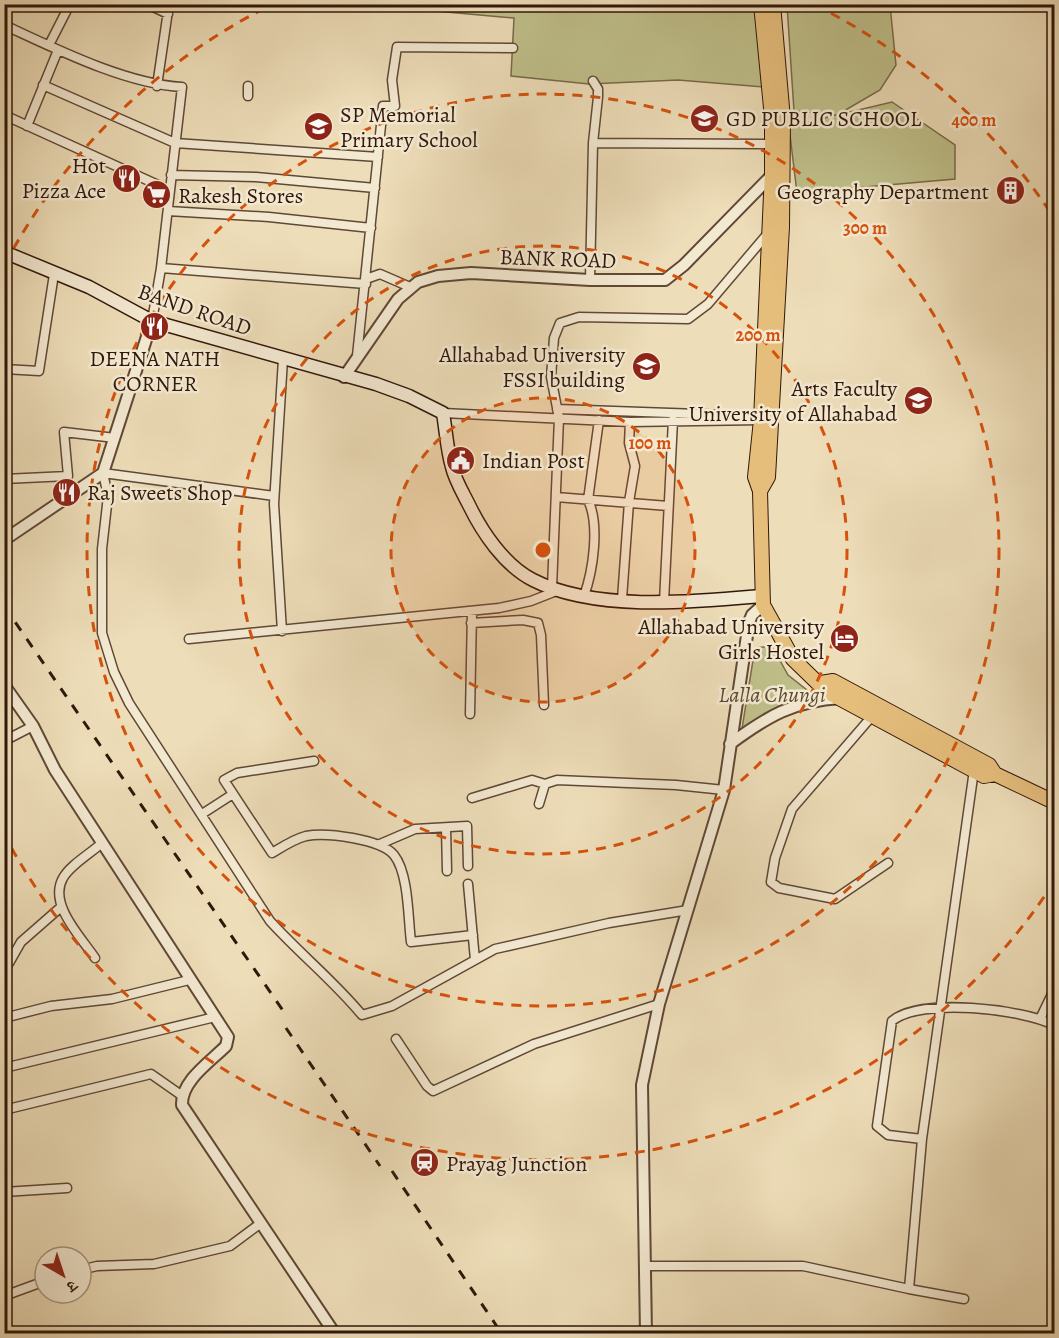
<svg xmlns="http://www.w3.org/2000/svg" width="1059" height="1338" font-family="Alegreya,'Noto Serif Devanagari',serif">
  <rect width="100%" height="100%" fill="#edddb8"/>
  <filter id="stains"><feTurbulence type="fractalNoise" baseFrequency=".00333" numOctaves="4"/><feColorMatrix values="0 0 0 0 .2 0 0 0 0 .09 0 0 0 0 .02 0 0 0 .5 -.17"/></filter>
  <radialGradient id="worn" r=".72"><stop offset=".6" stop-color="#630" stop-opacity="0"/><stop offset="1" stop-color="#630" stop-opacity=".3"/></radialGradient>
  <!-- green -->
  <path fill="#bfbf8a" stroke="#786b4a" stroke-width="1.5" d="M403,4l361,1 1,82 -87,-7 -89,4 -78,-8 3,-58 -112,-10z
    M787,5h103l6,60 -16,25 -43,25 55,-13 63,43v34l-158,14 -8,-66 47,-12 -42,-4z
    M772,646l16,29 33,26 -62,26 -19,14 15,-93z"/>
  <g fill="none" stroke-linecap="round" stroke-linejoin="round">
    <defs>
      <path id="minor" d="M147,4l21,10
        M4,25c52,24 122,59 178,62l-21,181 -9,53
        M49,45l21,-41
        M43,85l132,58 203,14
        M157,86l12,-82
        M248,86v10
        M4,115l165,75
        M27,126l31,-76
        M593,143l179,1
        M171,175l85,2 119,11
        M168,211l101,6 102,11
        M161,268l205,16
        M366,279l14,-5 30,13
        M590,280l3,-137 5,-46v-8l-5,-8
        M357,356l26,-250h12l-3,-26 5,-33 116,1
        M4,369l35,2 15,-97
        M557,409l170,6
        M443,413l187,9 131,-2
        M4,479l64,-3 -4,-44 51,6
        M274,496l-171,-23 5,23 -6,53v84l12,39 15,31 141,218c30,33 64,60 92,94l30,-9 103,-57 114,-26 79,-13
        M556,497l112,9
        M552,587l7,-169 -8,-41 3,-39 6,-15 19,-6 109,2 20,-15 61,-72
        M584,596c9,-25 16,-71 4,-96l11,-80
        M622,599l7,-97 6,-36 -6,-23 1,-21
        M664,602l9,-182
        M471,623l52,-3 15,3 3,12 3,70
        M282,631l-8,-127 9,-145
        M189,639l310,-31 32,-7 28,-11
        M470,714l2,-103
        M873,715l-81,94 -17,49 -4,24 8,6 56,11 53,-36
        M4,741l29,-15
        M314,761l-77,12 -13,7 48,73c10,-6 22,-14 34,-17 20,-4 75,3 88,19 15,19 14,64 17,87l62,-7
        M472,798l60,-18 13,4
        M539,804l6,-20 12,-4 119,5 48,5
        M202,814l31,-20
        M446,828l1,43
        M380,844l35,-15 52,-3 1,40
        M468,884l7,76
        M95,958c-14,-21 -47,-54 -32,-80 7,-13 28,-25 39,-35
        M9,963l12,-21 40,-35
        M4,1018l47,-12 61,-7 77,-19
        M1040,1019l14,-29
        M396,1039l31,47 6,5 101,-47 125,-40
        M4,1068l211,-51
        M4,1110l147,-36 30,21
        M922,1139l-34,-4 -11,-9 15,-105c29,-24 130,-12 162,4
        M4,1192l63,-4
        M646,1266h157l106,23 13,-150 52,-369
        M81,1270l16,-4 57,-2 76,-18 31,-23
        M909,1289l55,10
        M4,1296l41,-15"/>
      <path id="tertiary" d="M344,377l54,-78 20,-17 20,-6 33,-3 119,7h75l19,-15 91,-93
        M4,540l99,-67 49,-152
        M4,685l29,41 22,44 173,267 -2,9c-16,16 -45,35 -44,59l153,229
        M730,744c38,-28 63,-43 111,-46
        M646,1334l-4,-249 17,-81 65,-214 25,-168 3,-7 11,-10"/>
      <path id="secondary" d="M4,252l85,35 63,34 224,63 33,12 34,17c3,18 4,37 9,54 3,13 11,26 17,38 13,27 35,60 64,75 62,32 161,22 229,16"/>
      <path id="trunk" d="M761,4l11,114v54l-11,248 -6,57 5,14 3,114 30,54 33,32 158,85 11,-2
        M760,491l8,-14 14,-250 1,-108 -10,-115
        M821,683l12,-2 156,84 6,9 59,28"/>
    </defs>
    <!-- minor casing -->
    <use href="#minor" stroke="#604836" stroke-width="11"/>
    <!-- tertiary casing -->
    <use href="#tertiary" stroke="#604836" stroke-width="14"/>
    <!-- secondary casing -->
    <use href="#secondary" stroke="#31170b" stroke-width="15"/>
    <!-- trunk casing -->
    <use href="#trunk" stroke="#31170b" stroke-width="16"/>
    <!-- minor -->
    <use href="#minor" stroke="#f3e9d1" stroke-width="8"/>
    <!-- tertiary -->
    <use href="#tertiary" stroke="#f3e9d1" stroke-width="10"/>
    <!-- secondary -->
    <use href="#secondary" stroke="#f3e9d1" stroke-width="12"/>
    <!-- trunk -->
    <use href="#trunk" stroke="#e6be7c" stroke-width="14"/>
    <!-- rail -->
    <path stroke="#31170b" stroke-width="3" stroke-dasharray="10 10" stroke-linecap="butt" d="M4,606l282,409
      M286,1028l94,138
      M392,1171l110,163"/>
  </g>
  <!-- distance rings -->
  <circle cx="543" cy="550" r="152" fill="#d6520c" fill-opacity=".12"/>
  <g fill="none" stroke="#d6520c" stroke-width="3" stroke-dasharray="10 8">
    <circle cx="543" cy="550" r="152"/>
    <circle cx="543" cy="550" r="304"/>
    <circle cx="543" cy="550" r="456"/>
    <path d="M1054 882A609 609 0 0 1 5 836M5 264A609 609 0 0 1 271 5M815 5A609 609 0 0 1 1054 218"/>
  </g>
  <!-- icons -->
  <defs>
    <symbol id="school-disc" viewBox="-11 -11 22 22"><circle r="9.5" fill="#8f2418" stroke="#f3e9d1"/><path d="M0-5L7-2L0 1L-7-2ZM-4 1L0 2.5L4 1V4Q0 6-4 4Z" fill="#fff"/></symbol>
    <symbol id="restaurant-disc" viewBox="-11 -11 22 22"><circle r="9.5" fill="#8f2418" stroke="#f3e9d1"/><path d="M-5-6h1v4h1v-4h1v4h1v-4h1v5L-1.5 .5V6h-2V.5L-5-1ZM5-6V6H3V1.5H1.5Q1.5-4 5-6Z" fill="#fff"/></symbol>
    <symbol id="building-disc" viewBox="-11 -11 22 22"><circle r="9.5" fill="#8f2418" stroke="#f3e9d1"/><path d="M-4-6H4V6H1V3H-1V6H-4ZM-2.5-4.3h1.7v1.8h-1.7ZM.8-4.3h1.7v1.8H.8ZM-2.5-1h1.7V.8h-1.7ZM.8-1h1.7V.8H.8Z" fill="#fff"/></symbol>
    <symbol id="supermarket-disc" viewBox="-11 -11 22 22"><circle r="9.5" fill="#8f2418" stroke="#f3e9d1"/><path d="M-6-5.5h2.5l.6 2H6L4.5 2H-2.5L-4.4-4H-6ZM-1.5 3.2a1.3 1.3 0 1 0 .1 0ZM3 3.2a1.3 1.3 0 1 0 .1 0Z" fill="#fff"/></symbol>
    <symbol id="university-disc" viewBox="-11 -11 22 22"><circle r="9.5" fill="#8f2418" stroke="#f3e9d1"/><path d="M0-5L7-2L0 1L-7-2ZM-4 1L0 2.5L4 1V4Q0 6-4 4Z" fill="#fff"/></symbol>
    <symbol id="civic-disc" viewBox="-11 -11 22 22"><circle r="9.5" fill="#8f2418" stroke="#f3e9d1"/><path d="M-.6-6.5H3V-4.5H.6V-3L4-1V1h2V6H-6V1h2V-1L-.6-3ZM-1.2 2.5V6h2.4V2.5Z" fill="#fff"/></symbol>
    <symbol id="hotel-disc" viewBox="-11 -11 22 22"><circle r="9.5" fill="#8f2418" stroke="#f3e9d1"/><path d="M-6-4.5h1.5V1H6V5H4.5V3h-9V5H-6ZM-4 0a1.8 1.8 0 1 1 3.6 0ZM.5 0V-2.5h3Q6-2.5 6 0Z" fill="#fff"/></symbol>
    <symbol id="station-disc" viewBox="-11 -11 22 22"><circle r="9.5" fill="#8f2418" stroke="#f3e9d1"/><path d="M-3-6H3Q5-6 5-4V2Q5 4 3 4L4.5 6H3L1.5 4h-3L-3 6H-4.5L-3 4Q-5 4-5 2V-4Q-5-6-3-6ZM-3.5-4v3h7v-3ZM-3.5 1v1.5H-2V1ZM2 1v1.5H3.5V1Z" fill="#fff"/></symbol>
  </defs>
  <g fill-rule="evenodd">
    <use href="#school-disc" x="688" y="102" width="33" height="33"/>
    <use href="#school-disc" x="302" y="110" width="33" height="33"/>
    <use href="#restaurant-disc" x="110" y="162" width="33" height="33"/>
    <use href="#building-disc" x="994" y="174" width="33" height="33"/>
    <use href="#supermarket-disc" x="140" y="178" width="33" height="33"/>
    <use href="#restaurant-disc" x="138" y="310" width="33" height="33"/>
    <use href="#university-disc" x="630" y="350" width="33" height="33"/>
    <use href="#university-disc" x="902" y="384" width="33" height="33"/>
    <use href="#civic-disc" x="444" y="444" width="33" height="33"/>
    <use href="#restaurant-disc" x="50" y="476" width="33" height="33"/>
    <use href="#hotel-disc" x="828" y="622" width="33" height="33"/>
    <use href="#station-disc" x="408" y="1146" width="33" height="33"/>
  </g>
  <g text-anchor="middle" stroke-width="5" stroke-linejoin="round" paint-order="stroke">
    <!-- poi labels -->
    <g font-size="22" fill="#31170b" stroke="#f3e9d1" text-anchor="start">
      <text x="340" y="122">SP Memorial<tspan x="340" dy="25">Primary School</tspan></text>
      <text x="726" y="126">GD PUBLIC SCHOOL</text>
      <text x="106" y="173" text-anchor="end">Hot<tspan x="106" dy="25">Pizza Ace</tspan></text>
      <text x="989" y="199" text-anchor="end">Geography Department</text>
      <text x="178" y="203">Rakesh Stores</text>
      <text x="625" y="362" text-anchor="end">Allahabad University<tspan x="625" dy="25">FSSI building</tspan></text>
      <text x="155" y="366" text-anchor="middle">DEENA NATH<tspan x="155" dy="25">CORNER</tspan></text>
      <text x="897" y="396" text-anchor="end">Arts Faculty<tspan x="897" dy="25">University of Allahabad</tspan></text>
      <text x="482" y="468">Indian Post</text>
      <text x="87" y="500">Raj Sweets Shop</text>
      <text x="824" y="634" text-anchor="end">Allahabad University<tspan x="824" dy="25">Girls Hostel</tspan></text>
      <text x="446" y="1171">Prayag Junction</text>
    </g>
    <!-- street labels -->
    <g font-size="22" fill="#31170b" stroke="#f3e9d1">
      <text transform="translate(558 258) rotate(2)" y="8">BANK ROAD</text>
      <text transform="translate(195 309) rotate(19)" y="8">BAND ROAD</text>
    </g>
    <!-- park labels -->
    <g font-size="22" font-style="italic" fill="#5c4931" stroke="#f3e9d1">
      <text x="772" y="702">Lalla Chungi</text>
    </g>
  </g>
  <circle cx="543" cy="550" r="9" fill="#d6520c" stroke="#f3e9d1" stroke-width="3"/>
  <g font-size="18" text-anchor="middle" font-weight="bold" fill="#d6520c" stroke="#f3e9d1" stroke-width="5" stroke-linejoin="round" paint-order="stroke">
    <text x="974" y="126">400 m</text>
    <text x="865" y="234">300 m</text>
    <text x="758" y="341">200 m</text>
    <text x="650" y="449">100 m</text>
  </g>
  <!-- margin -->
  <rect width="1059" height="1338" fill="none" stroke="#edddb8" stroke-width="24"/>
  <rect x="6" y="6" width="1047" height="1326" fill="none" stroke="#31170b" stroke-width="3"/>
  <rect x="12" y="12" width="1035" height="1314" fill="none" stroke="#31170b" stroke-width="1.5"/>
  <!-- north arrow -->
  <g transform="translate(63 1275) rotate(141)"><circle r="28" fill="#f3e9d1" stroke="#a59582" stroke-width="1.5"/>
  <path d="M0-4.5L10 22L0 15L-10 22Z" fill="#8f2418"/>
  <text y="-9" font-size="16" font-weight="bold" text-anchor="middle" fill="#31170b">उ</text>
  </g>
  <rect width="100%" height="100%" filter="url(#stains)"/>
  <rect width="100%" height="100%" fill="url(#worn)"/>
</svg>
